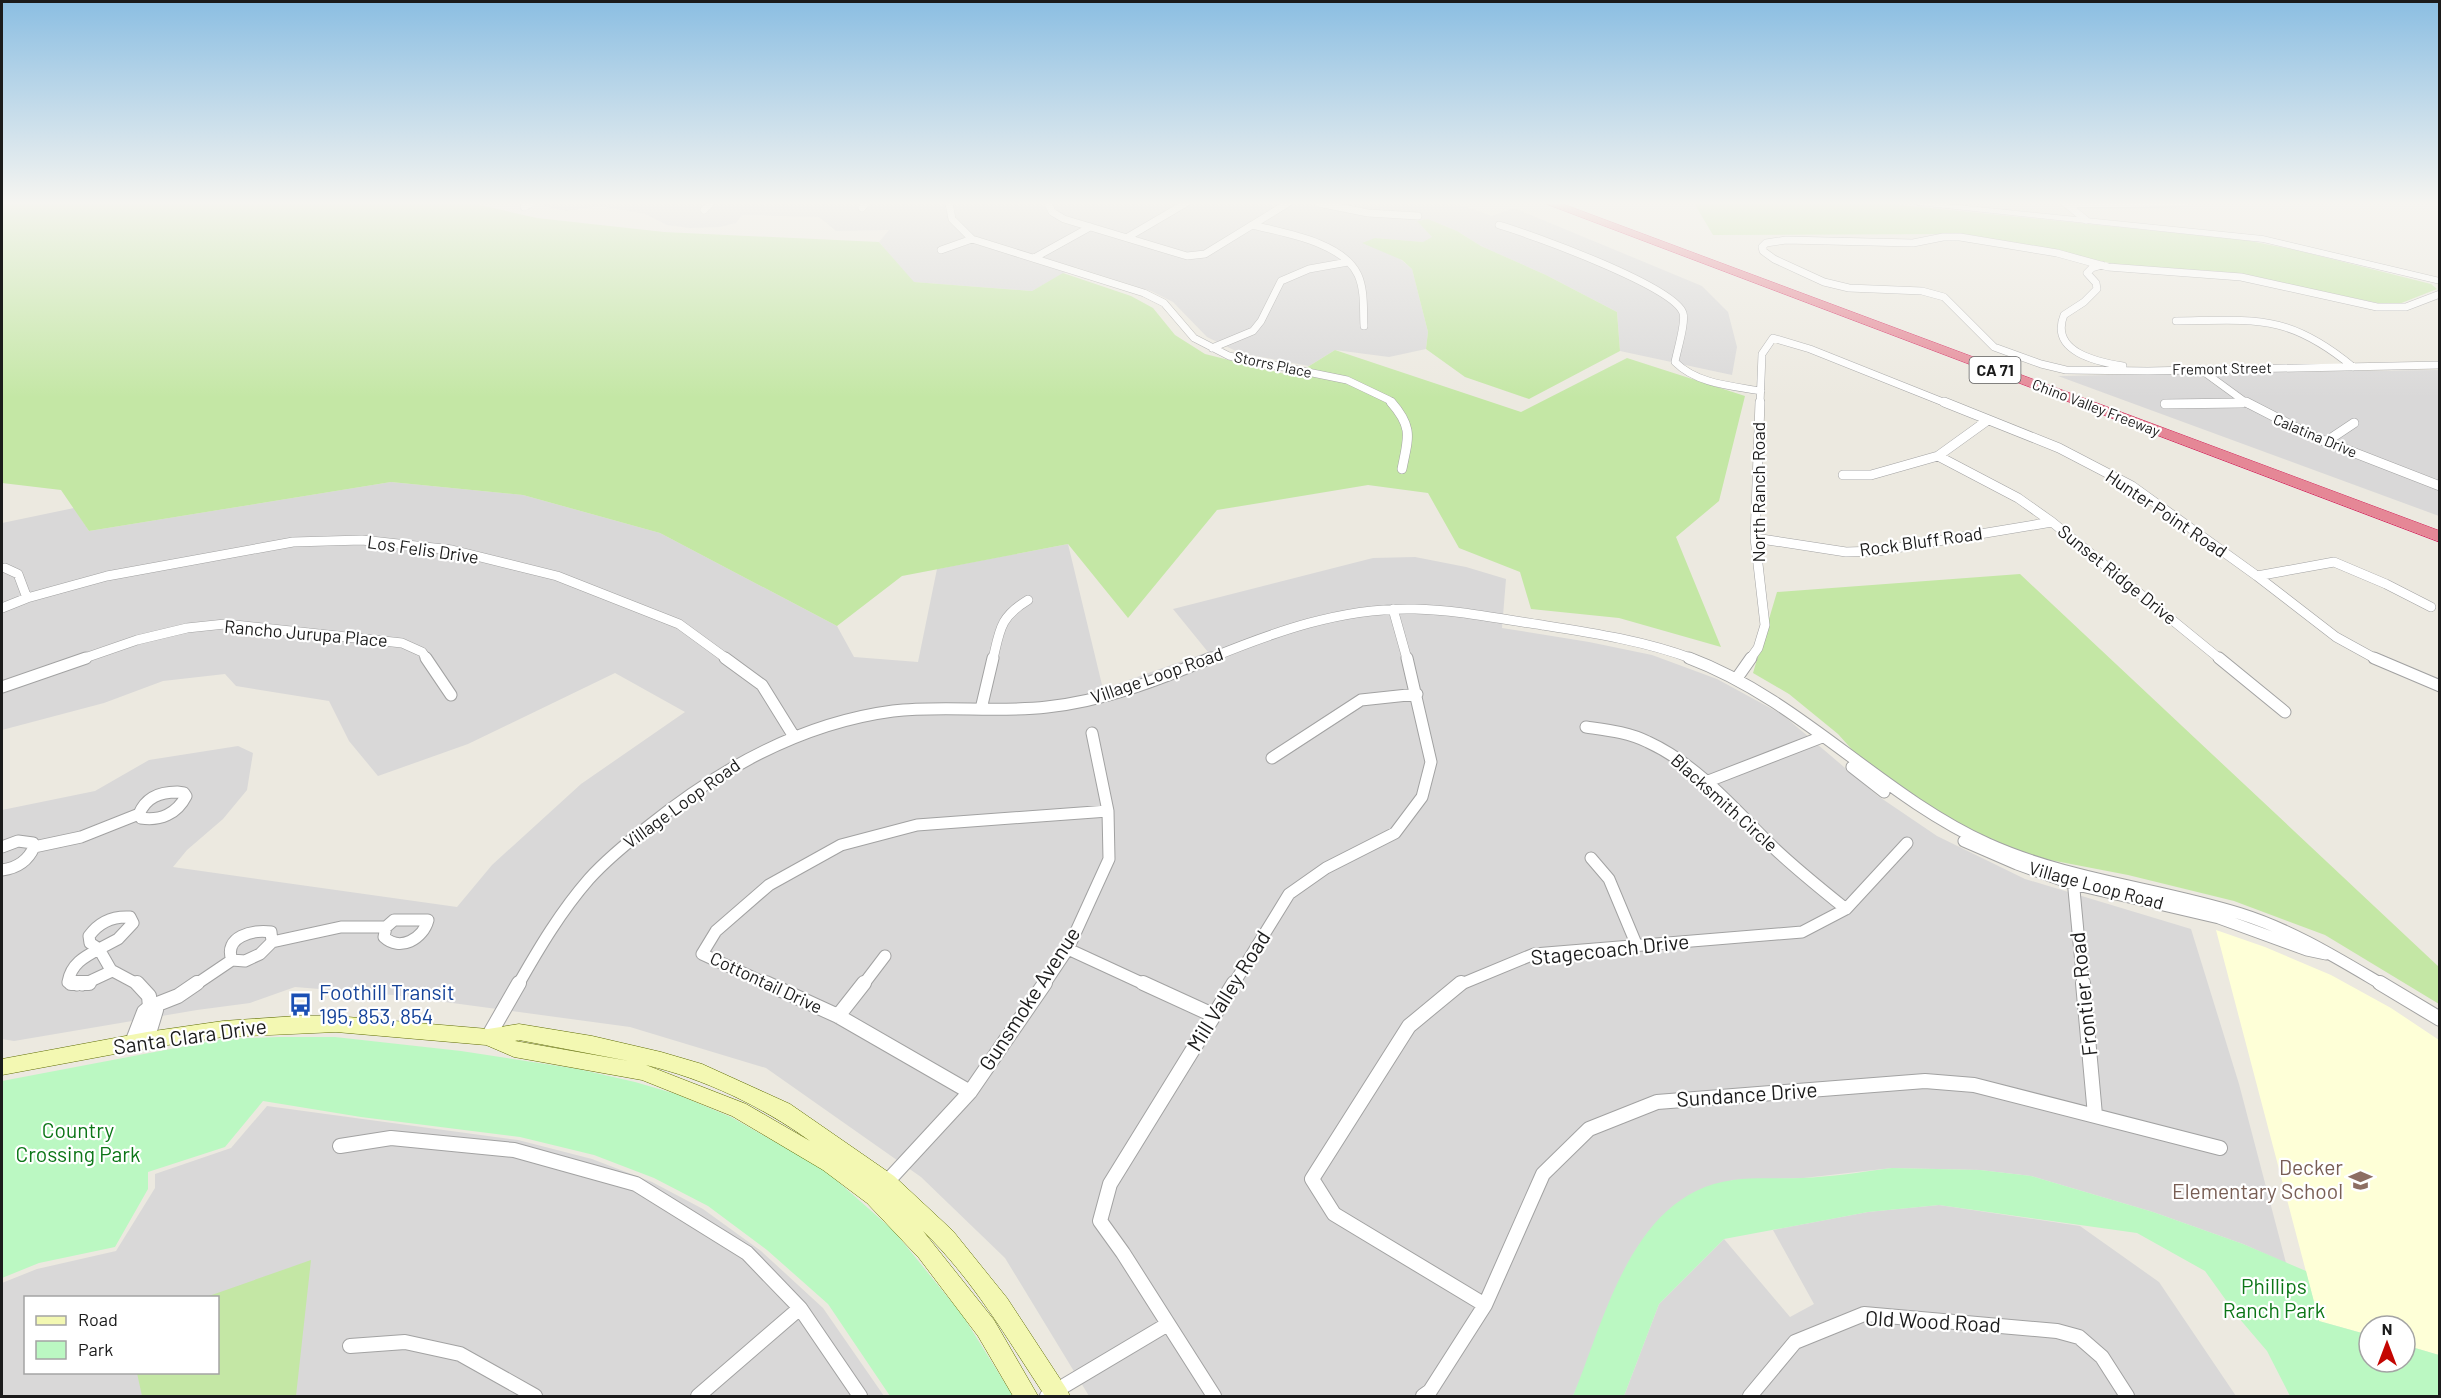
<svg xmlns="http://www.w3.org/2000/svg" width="2441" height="1398" font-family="Barlow,sans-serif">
  <rect width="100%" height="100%" fill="#ece9e0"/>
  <!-- residential -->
  <path fill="#d9d8d8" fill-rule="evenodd" d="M530,203h926l36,13 22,-8 188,78 26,26 9,35 -5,28 -112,-24 -3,-39 -71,-37 -65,-29 -24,-15 -29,-12 -10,2 15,17 -10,4 -48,-4 37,31 16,63 -2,17 -37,8 -54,-7 -26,16 -69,-13 -33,-16 -34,-35 -22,-11 -76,-24 -43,24 -119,-9 -34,-40 10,-12 -53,1 -17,-14 -77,-2 -6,8 -16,4 -31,1 -22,-3 -22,-11 -45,-8 -34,5z
    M2439,370v146l-381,-140 208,-4z
    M391,482l132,13 137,38 177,93 17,31 64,5 19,-93 131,-25 35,145 105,-37 -35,-43 200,-51 42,-1 51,10 40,12 -4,49 87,14 63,13 65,24 66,36 95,81 59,40 88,43 166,50 48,155 47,179 -43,-19 -90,-32 -122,-36 -51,-6 -88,-2 -88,10 -72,2 -151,198 -8,18h-484l-84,-138 -84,-81 -155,-109 -136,-41 -237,-32 -98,-8 -45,16 -53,7 -183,31 -12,-2v-229l93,-19 54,-31 89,-14 15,7 -6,37 -24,29 -36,31 -14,17 284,40 35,-42 89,-81 104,-72 -70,-39 -147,71 -90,32 -29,-35 -20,-40 -93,-15 -11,-12 -62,7 -59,22 -102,27v-207l72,-15 15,23z
    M267,1106l251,34 74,19 60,23 51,27 58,42 62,57 61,88h-882v-113l35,-14 79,-18 39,-63v-14l76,-26zM26,1298h192v74h-192z
    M1939,1205l141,21 79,56 77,114h-612l35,-92 65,-65 66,78 24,-13 -41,-74 95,-18z"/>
  <!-- education -->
  <path fill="#feffd7" d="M2216,930l49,17 66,28 60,33 48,32v315l-34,-10v-19h-36v9l-50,-14z"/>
  <!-- grass -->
  <path fill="#c4e7a5" d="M2,203h469l66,15 127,14 215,10 35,40 118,9 31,-18 68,23 22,12 22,27 30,19 88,22 42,-26 186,62 106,-54 118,38 -26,105 -43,36 45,110 -102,-29 -88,-9 -11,-37 -61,-24 -31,-55 -60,-8 -151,25 -89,108 -60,-74 -166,32 -65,50 -177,-93 -137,-38 -132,-13 -302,49 -28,-41 -59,-7z
    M1694,203h187l364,37 51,10 135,34 6,5 -38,15h-16l-140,-29 -28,-4 -84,-4 -173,-33 -245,1z
    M1428,219l29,12 24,15 65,29 71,37 3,39 -91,48 -64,-22 -39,-28 2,-17 -16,-63 -10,-9 -40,-17 13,-5 48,4 9,-5 -15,-16z
    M2020,574l419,393v37l-114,-69 -91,-34 -106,-26 -99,-19 -60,-26 -55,-30 -49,-36 -27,-30 -49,-40 -36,-21 24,-81z
    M311,1260l-15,136h-154l-5,-23 81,-1v-74l-12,-1z"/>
  <!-- park -->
  <path fill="#bbf8c2" d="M279,1037h56l126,14 117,18 57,13 41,12 55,23 95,54 68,60 69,85 50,80h-123l-62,-92 -61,-54 -59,-44 -54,-28 -60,-23 -74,-18 -159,-20 -98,-16 -38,46 -77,25v17l-33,58 -76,16 -37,15v-197l221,-42z
    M1892,1168l88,2 51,6 122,36 90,32 63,27 13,50 50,14v27h36v-17l34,10v41h-149l-23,-45 -29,-34 -33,-46 -68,-38 -198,-28 -71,7 -144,27 -65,65 -35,92h-51c32,-77 59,-203 160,-216 22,-3 46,-1 68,-2 30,-1 61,-6 91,-10z"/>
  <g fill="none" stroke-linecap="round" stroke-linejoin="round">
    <defs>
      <path id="minor-far3" d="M949,203l3,16 20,20 172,54 20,10 30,35 35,18 118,24 42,20 3,4
        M1048,203l4,9 12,7 123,37 18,-2 83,-51
        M1318,203l50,10 50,3
        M2065,203l21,17
        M2067,204l118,-1
        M524,207l8,-4
        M862,208l4,-5
        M704,210l7,-7
        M1252,225c32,8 91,17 106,50 7,16 5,35 6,51
        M1499,225c31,9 175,61 184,88 3,9 -6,38 -8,49 22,22 57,24 86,29
        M1128,237l58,-34
        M941,250l31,-11
        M1034,258l56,-31
        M2102,265l-10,3 -5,5 9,10 1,6 -13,13 -20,13c-15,37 34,47 59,51
        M2440,294l-34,13h-29l-136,-30 -133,-10 -51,-14 -97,-16h-17l-30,6 -127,-3 -20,3 -4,4 1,4 11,8 50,23 25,6 73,3 22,6 50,50 47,17 25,6 82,1 292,-6
        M2176,321c79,-1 112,-8 177,46
        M1212,348l41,-17 8,-10 20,-40 28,-12 39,-7
        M2200,369l48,35
        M1760,404l2,-50 11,-16 37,11 138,55
        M2170,404l72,-1"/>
      <path id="minor-far2" d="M1391,402c23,26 17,36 11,67
        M1944,402l115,46 73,38 125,90 79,61 40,22
        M2246,402l68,35 126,49
        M2165,404l77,-1
        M2327,441l27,-18
        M1938,456l80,42 34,24 168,137
        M1843,475h28l67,-19 50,-36
        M1755,538l91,14 32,-1 174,-29
        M5,568l13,6 9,24
        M2257,576l77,-14 52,22 45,23
        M2,608l25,-10 80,-22 186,-34 69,-2 90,10 105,26 122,48 48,35
        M1393,609l14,50
        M82,659l55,-19 50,-12 38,-4 177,19 20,9 5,7
        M993,659c7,-30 7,-42 35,-59
        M1208,659c66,-27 134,-52 207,-50 43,1 85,10 127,16 51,8 103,16 151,34
        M1750,659l8,-11 7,-23 -10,-87 5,-136"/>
      <path id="minor-far1" d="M426,658l25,37
        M725,658l37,27 31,50
        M1689,658c112,42 191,137 299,186 80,36 170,44 253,70 51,16 96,44 142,71
        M2219,658l66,54
        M2374,658l66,28
        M1737,678l14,-20
        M2,687l84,-29
        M981,709l12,-51
        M1586,727c21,3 42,5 62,15 50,23 86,67 125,105 23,22 48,42 73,62
        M1272,758l89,-58 56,-6
        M1852,767l32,25
        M1706,782l116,-45
        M177,792l7,1 2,3c-9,18 -26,25 -45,22l-2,-4c7,-17 21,-22 38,-22z
        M1964,841l53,23 56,20 146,34 88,32 19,4
        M2,847l16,-6 15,2 1,4 47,-10 58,-23
        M1591,858l18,21 28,67
        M2,870c15,-2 26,-9 32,-23
        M2073,879l10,106
        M130,917l3,6 -15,16 -19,10 -9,-6 -1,-7c10,-14 24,-20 41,-19z
        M394,920h34c-5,19 -28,32 -44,17l2,-10z
        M99,949l12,21 28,15
        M1068,949l78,36
        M232,960c-9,-23 21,-31 39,-28l1,10
        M77,985l-9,-3c3,-18 16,-25 31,-33
        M82,985l30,-14
        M195,985l37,-25 13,1 15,-7 12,-12 69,-15h45
        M518,985c21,-37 43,-74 71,-106 18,-20 39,-37 61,-54 71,-57 151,-102 243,-114 51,-6 103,2 154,-4 57,-6 111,-27 164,-49
        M769,985l-67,-31 14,-23 53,-46 72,-40 76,-20 191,-14
        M863,985l22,-29
        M1044,985l24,-36 41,-90 -1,-48 -16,-78
        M1233,985l56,-91 37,-26 69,-35 27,-36 9,-35 -24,-104
        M1459,985l75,-31 268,-22 44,-23 61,-66"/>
      <path id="minor" d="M71,983h18
        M137,983l12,13 1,11 6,3 -9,30
        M766,983l72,33 132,76
        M1143,983l70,32
        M1461,983l-52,43 -97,153 22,35 151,91
        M2083,983l12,132
        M2380,983l60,36
        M838,1016l26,-33
        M488,1037l31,-54
        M132,1043l12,-31 6,-5 28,-11 19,-13
        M340,1146l51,-8 123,12 122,34 111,69 53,55 60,88
        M885,1184l85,-92 75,-109
        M350,1346l55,-4 55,12 75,42
        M698,1396l102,-88
        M1047,1396l121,-72
        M1214,1396l-91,-143 -23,-32 10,-37 124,-201
        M1423,1396l7,-5 55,-86 58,-131 46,-45 68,-27 268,-21 49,4 246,63
        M1750,1396l45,-54 69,-28 193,17 22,6 23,20 25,39"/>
      <path id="tertiary" d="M1914,203h24l325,33 177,42v6l-177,-42 -345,-37z"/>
      <path id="secondary" d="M297,1016h39l152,13 31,-5 73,12 69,16 41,12 88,40 104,72 59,55 54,67 59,90 4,8h-25c-37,-56 -73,-118 -122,-165l71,89 44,76h-25l-35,-60 -59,-78 -52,-55 -44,-33 -91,-54 -90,-36 -128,-23 -28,-12 -150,-13 -113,5 -76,11 -145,27v-16l145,-27 76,-11zM519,1040l110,21 -114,-20zM646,1065c59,14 115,41 164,76l-64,-37z"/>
      <path id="motorway" d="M1544,203h16l880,328v11z"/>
    </defs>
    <!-- minor-far3 casing -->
    <use href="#minor-far3" stroke="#a2a2a2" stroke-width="8"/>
    <!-- minor-far2 casing -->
    <use href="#minor-far2" stroke="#a2a2a2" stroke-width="10"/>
    <!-- minor-far1 casing -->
    <use href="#minor-far1" stroke="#a2a2a2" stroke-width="13"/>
    <!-- minor casing -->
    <use href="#minor" stroke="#a2a2a2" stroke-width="16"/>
    <!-- tertiary casing -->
    <use href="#tertiary" stroke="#a2a2a2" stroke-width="1"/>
    <!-- secondary casing -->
    <use href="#secondary" stroke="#606e05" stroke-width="1"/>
    <!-- motorway casing -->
    <use href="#motorway" stroke="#d3255c" stroke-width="1"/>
    <!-- minor-far3 -->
    <use href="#minor-far3" stroke="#fff" stroke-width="7"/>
    <!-- minor-far2 -->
    <use href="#minor-far2" stroke="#fff" stroke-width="9"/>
    <!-- minor-far1 -->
    <use href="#minor-far1" stroke="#fff" stroke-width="11"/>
    <!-- minor -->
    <use href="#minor" stroke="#fff" stroke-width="14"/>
    <!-- tertiary -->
    <use href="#tertiary" fill="#fff" fill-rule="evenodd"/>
    <!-- secondary -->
    <use href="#secondary" fill="#f3f8b2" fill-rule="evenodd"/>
    <!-- motorway -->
    <use href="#motorway" fill="#e58796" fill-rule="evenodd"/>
  </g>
  <!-- sky -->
  <linearGradient id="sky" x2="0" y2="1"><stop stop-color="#8bbee2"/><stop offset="0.51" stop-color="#f6f5f1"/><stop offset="1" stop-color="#f6f5f1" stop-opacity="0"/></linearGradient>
  <rect width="2441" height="398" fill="url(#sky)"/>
  <!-- icons -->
  <defs>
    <symbol id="bus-bare" viewBox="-9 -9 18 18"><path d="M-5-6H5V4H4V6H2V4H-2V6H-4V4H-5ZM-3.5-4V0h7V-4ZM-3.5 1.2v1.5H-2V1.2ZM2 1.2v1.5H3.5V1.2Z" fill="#1a4fb4" stroke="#fff" stroke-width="2.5" paint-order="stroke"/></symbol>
    <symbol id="school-bare" viewBox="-9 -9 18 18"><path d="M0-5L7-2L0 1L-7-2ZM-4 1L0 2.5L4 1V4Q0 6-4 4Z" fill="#8d6e63" stroke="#fff" stroke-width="2.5" paint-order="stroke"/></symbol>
  </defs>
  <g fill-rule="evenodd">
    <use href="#bus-bare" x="284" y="988" width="33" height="33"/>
    <use href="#school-bare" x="2344" y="1164" width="33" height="33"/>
  </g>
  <g text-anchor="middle" stroke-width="4.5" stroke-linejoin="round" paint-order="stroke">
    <!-- far-street labels -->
    <g font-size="15" fill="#1b1b1b" stroke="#fff">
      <text transform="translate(1273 365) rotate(12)" y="5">Storrs Place</text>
      <text transform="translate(2222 369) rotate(-1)" y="5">Fremont Street</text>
      <text transform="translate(2096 408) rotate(21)" y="5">Chino Valley Freeway</text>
      <text transform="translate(2315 436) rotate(23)" y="5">Calatina Drive</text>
    </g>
    <!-- shield labels -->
    <rect fill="#fff" stroke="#5f5f5f" stroke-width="1.5" x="1969.5" y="357" width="51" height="26" rx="4.5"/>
    <g font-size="16" font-weight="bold" fill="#1b1b1b">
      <text x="1995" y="376">CA 71</text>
    </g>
    <!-- street labels -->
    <g font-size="18" fill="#1b1b1b" stroke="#fff">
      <text transform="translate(1759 492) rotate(-90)" y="6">North Ranch Road</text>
      <text transform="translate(2166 514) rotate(34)" y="6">Hunter Point Road</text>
      <text transform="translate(1921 542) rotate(-8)" y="6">Rock Bluff Road</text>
      <text transform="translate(423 550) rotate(8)" y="6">Los Felis Drive</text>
      <text transform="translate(2117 575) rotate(39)" y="6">Sunset Ridge Drive</text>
      <text transform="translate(306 634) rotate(5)" y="6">Rancho Jurupa Place</text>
      <text transform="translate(1157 676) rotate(-19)" y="6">Village Loop Road</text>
      <text transform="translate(1724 803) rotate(42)" y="6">Blacksmith Circle</text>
      <text transform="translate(682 804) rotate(-36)" y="6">Village Loop Road</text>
      <text transform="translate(2096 886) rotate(15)" y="6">Village Loop Road</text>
      <text transform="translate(766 983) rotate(25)" y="6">Cottontail Drive</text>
    </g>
    <!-- near-street labels -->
    <g font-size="21" fill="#1b1b1b" stroke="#fff">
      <text transform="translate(1610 950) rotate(-6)" y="7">Stagecoach Drive</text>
      <text transform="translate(1229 991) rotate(-58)" y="7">Mill Valley Road</text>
      <text transform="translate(2084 994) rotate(-96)" y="7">Frontier Road</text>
      <text transform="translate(1030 999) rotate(-57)" y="7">Gunsmoke Avenue</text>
      <text transform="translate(190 1037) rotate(-8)" y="7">Santa Clara Drive</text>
      <text transform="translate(1747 1095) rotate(-4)" y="7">Sundance Drive</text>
      <text transform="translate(1933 1322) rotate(3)" y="7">Old Wood Road</text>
    </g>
    <!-- near-transit labels -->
    <g font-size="21" fill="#164399" stroke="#fff" text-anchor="start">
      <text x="319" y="1000">Foothill Transit<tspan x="319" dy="24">195, 853, 854</tspan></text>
    </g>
    <!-- near-park labels -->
    <g font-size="21" fill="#0c7617" stroke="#fff">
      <text x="78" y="1138">Country<tspan x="78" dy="24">Crossing Park</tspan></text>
      <text x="2274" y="1294">Phillips<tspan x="2274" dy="24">Ranch Park</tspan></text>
    </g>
    <!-- near-education labels -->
    <g font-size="21" fill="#785e54" stroke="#fff" text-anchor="end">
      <text x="2343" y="1175">Decker<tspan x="2343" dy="24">Elementary School</tspan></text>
    </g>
  </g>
  <!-- border -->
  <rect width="2441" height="1398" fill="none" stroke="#1b1b1b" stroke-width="6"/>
  <!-- legend -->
  <rect x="24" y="1296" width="195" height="78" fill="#ffffff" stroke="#a4a4a4" stroke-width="1.5"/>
  <rect x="36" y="1316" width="30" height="9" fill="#f3f8b2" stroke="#a4a4a4" stroke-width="1.5"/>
  <text x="78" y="1326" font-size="18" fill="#1b1b1b">Road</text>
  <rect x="36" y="1341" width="30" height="18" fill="#bbf8c2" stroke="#a4a4a4" stroke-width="1.5"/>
  <text x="78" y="1356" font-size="18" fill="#1b1b1b">Park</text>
  <!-- north arrow -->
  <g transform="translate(2387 1344)"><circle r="28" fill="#ffffff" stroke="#a4a4a4" stroke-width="1.5"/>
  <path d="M0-4.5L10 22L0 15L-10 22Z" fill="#c40602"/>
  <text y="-9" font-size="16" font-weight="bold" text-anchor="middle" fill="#1b1b1b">N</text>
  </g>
</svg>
